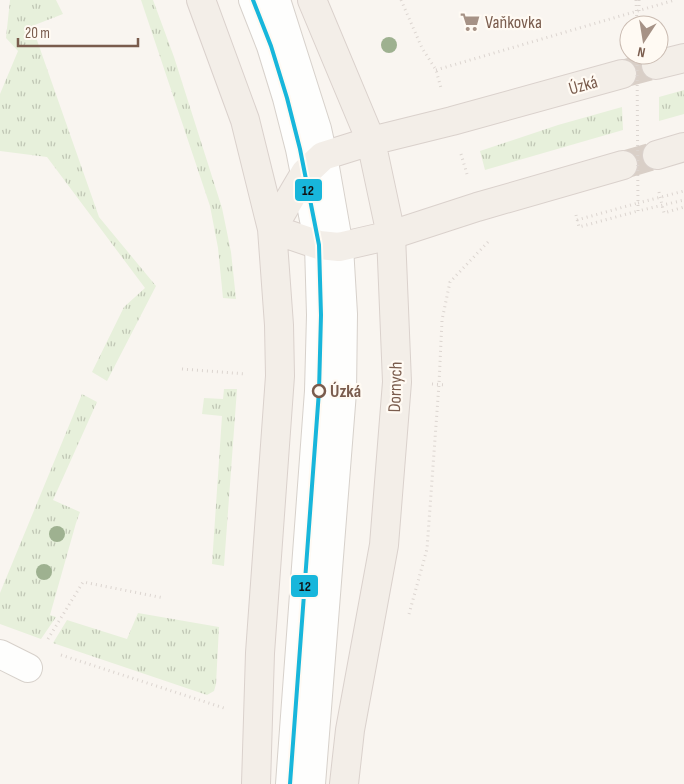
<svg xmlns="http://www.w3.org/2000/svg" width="684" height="784" font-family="'Sofia Sans Condensed',sans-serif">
  <defs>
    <pattern id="grass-tufts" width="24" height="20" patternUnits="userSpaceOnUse" patternTransform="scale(1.25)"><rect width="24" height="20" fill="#e7f0db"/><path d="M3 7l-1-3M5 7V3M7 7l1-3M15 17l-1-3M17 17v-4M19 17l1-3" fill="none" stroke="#c0c6b4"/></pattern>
  </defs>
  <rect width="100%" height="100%" fill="#f9f5f0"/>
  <!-- grass -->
  <path fill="url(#grass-tufts)" d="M10,0h46l7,14 -31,12 67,191 57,69 -49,95 -15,-9 32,-65 21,-19 -98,-131 -47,-6v-57l18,-43 -12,-13z
    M141,0h12l21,57 48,151 9,44 5,47 -13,-1 -5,-50 -8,-42z
    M684,90v24l-25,7v-24z
    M622,107l1,23 -138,40 -5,-19 78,-26z
    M224,389h13l-13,177 -12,-2 10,-148 -20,-2 2,-16 19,1z
    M82,394l15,8 -44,98 27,12 -4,11 -26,92 6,2 -15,22 -41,-15v-31z
    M138,613l81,14 -3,57 -2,7 -7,4 -154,-52 14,-23 60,19z"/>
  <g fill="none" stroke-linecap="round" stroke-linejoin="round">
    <!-- major-tunnel -->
    <path stroke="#d9cfc7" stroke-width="28" stroke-dasharray="28 14" stroke-linecap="butt" d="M622,74l34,-9
      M623,165l34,-10"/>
    <defs>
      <path id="minor" d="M253,0l18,46 16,52 13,51 19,96 2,70 -2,76 -29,393
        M276,0l41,129 6,27 16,91 4,67 -1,78 -31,392
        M0,654l28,14"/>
      <path id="major" d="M201,0l44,120 27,109 7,96 1,51 -20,277 -4,131
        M312,0l59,141 20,94 6,147 -13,163 -34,185 -6,54
        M656,65l28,-7
        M657,155l27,-8
        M272,229l33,-56 18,-17 48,-15 81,-20 170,-47
        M272,229l47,16 20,2 52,-12 86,-28 146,-42"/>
    </defs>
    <!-- minor casing -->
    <use href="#minor" stroke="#d7d1cb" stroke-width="30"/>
    <!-- major casing -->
    <use href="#major" stroke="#dad1cc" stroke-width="30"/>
    <!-- path -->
    <path stroke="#dcd5d0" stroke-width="3" stroke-dasharray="1 4" stroke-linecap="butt" d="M401,0l21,48 14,22 5,18
      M639,0v11
      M436,70l239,-70
      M461,154l6,20
      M659,192l5,21 20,-6
      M576,215l3,12 59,-16
      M577,220l61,-17
      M182,369l64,5
      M432,384l14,1
      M409,614l18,-65 12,-165 3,-64 8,-38 38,-40
      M48,639l35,-57 81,16
      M61,655l163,53"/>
    <!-- minor -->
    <use href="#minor" stroke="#fefefd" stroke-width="28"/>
    <!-- major -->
    <use href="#major" stroke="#f3eee8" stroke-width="28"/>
    <!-- path-bridge -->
    <path stroke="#dcd5d0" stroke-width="3" stroke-dasharray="1 4" stroke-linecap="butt" d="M636,0l1,25
      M637,55l1,156 46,-11
      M638,203l46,-12"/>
    <defs>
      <path id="tram-1" d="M253,0l18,46 16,52 13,51 19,96 2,70 -2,76 -29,393"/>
    </defs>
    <!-- tram-1 casing -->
    <use href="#tram-1" stroke="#fffaf3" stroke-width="8"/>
    <!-- tram-1 -->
    <use href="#tram-1" stroke="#18b6db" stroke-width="4"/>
  </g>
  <!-- trees -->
  <g fill="#9eb190">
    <circle cx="389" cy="45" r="8"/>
    <circle cx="57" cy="534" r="8"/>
    <circle cx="44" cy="572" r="8"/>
  </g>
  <!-- icons -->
  <defs>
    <symbol id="supermarket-bare" viewBox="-9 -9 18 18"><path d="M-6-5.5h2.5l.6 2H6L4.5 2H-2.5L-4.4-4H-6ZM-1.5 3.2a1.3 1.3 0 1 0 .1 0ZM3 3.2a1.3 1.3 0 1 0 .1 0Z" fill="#a69286" stroke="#fffaf3" stroke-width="2.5" paint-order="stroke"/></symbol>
  </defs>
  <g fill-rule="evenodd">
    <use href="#supermarket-bare" x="456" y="8" width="28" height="28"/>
  </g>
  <!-- markers -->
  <circle fill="#fffaf3" stroke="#7a5c4d" stroke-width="2.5" cx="319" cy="391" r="6"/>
  <g text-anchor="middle" stroke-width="4.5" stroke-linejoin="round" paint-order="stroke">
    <!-- poi labels -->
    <g font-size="18" fill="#7a5c4d" stroke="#fffaf3" text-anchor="start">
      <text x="485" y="28">Vaňkovka</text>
    </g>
    <!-- street labels -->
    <g font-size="18" fill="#7a5c4d" stroke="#fffaf3">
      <text transform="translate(583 85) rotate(-16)" y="6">Úzká</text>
      <text transform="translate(395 387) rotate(-88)" y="6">Dornych</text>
    </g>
    <!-- stop labels -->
    <g font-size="18" font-weight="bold" fill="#7a5c4d" stroke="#fffaf3" text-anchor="start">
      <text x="330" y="397">Úzká</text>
    </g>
  </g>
  <g stroke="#fffaf3" stroke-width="2">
    <rect x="294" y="178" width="29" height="24" rx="5" fill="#18b6db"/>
    <rect x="290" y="574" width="29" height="24" rx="5" fill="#18b6db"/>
  </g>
  <g font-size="14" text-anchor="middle" font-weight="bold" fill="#111">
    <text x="308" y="195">12</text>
    <text x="305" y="591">12</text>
  </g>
  <!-- north arrow -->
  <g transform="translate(644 40) rotate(192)"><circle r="24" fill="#fffaf3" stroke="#cabbb1"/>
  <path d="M0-4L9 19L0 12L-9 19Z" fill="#a69286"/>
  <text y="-8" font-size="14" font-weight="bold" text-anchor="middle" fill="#7a5c4d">N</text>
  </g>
  <!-- scale -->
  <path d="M18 38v8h120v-8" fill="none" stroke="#7a5c4d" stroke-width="2.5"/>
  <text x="25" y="38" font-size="15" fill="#7a5c4d" stroke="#fffaf3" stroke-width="4" paint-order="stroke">20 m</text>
</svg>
